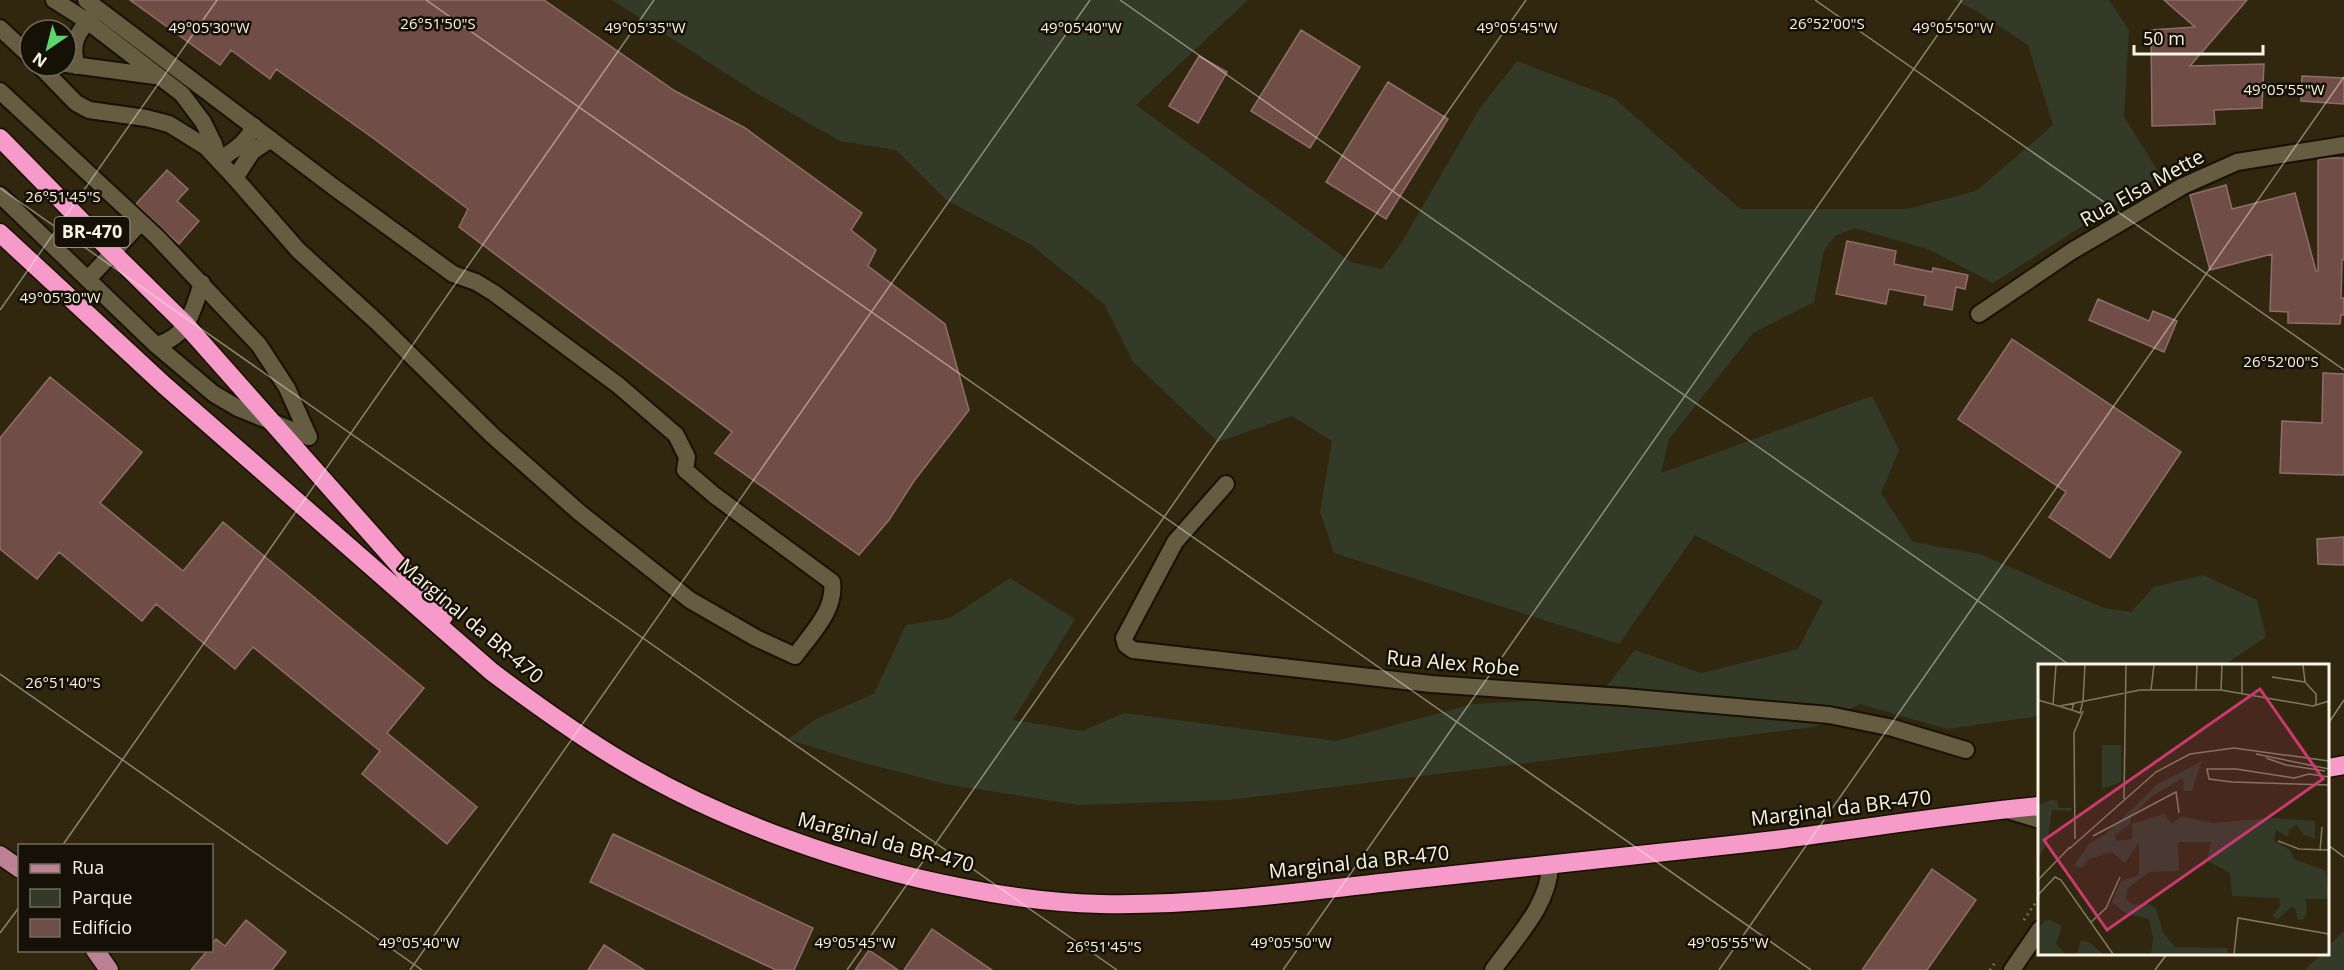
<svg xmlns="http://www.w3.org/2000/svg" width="2344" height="970" font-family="'Open Sans',sans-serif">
  <rect width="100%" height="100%" fill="#30270e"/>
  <!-- green -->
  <path fill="#343a28" d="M612,0h636l-112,105 215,157 31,7 18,-24 80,-137 37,-47 97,37 126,111h167l69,-18 77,-66 -25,-80 -53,-35 -21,-10h155l20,30 -5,87 37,59 -168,107 -63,-33 -75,-22 -20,8 -11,14 -10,52 -61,31 -84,106 -8,34 211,-77 27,54 -18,43 32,49 67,12 124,54 27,4 23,-25 49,-12 54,25 9,37 -42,28 -184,1 -1,50 -92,13 -87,-25 -45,23 -586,73 -151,5 -133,-21 -92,-24 -65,-21 28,-20 58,-25 32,-69 44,-7 60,-40 65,41 -62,101 69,11 42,-18 212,28 137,-37 125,-7 37,-47 66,23 97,-24 25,-48 -128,-66 -76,109 -285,-91 -14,-41 12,-71 -40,-25 -74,26 -85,-80 -29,-58 -74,-60 -84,-44 -50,-50 -56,-9 -82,-47z
    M2344,931v39h-39l16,-16h7v-8z"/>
  <!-- building -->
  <path fill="#714d47" stroke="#8e6e69" stroke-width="1.5" d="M130,0h414l131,91 70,37 117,85 -11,17 25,20 -8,16 77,58 24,86 -55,71 -25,39 -30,35 -144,-102 17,-21 -273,-205 9,-18 -95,-71 -97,-69 -6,10 -39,-29 -11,15z
    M2164,0h83l-57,66 74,-2 -2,44 -48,2 1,14 -63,2 -1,-96 44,-3z
    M1301,30l59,37 -50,81 -59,-37z
    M1199,56l28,16 -29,51 -29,-17z
    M2302,76l42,2v26l-43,-3z
    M1388,82l60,37 -62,100 -60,-37z
    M2326,158h18v102h-2l-1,38h3v17h-3l-1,9 -52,-1v-11l-18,-1 2,-57 -62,16 -20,-75 36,-10 6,24 63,-16 21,78h2v-111z
    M167,170l21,19 -11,12 22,20 -20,23 -43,-40z
    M1847,241l49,10 -2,13 38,8 1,-4 35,7 -3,14 -9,-2 -4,23 -28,-5 2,-9 -37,-7 -3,15 -50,-10z
    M2098,299l51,22 4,-10 24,10 -13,31 -75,-32z
    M2012,339l169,113 -71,106 -61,-41 17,-25 -108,-73z
    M2323,373l21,1v101l-64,-2 2,-52 40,2z
    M50,377l92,75 -42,51 83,68 40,-49 201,166 -37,45 90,74 -30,37 -85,-70 18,-23 -127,-104 -18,22 -79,-65 -14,17 -83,-69 -22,27 -37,-30v-111z
    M2344,537v28l-26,-1 -1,-25z
    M613,834l200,94 -19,42h-18l-186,-88z
    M1932,869l44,31 -49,70h-65z
    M246,920l40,32 -14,18h-81l16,-19h5v-6l4,-6 9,7z
    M932,929l60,41h-88z
    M604,945l40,25h-56z
    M869,950l29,20h-43z"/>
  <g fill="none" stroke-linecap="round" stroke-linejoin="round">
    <defs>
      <path id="minor" d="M54,0l33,21 95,73 21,28 11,22 4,15c16,-7 29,-17 36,-33
        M0,28l30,28
        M66,64l89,12
        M40,66l36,37 13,7 57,8 23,6 37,23 29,31 63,72 80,73 114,112 88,78 110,87 66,38 39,18c16,-22 41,-46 37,-74l-118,-87 -29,-25 2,-13 -11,-22 -58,-50 -124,-92 -18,-11 -23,-8 -118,-86 -249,-188
        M77,66c-8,-24 2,-35 17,-53
        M0,91l157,146 102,108 28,43 22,49
        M235,178l17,-26 19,-13
        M0,195l156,150 58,49 24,14 71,29
        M88,279l53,-57
        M1979,314l93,-63 111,-65 54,-24 107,-17
        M156,345c33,-9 36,-33 46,-62
        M1226,484l-51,58 -51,96 2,7 7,5 298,34 193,13 205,18 64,13 73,22
        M2007,810l33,10
        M1493,970c22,-31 56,-65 57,-104
        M2012,970l28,-41"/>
      <path id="major" d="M0,855l20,14
        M95,950l14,20"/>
      <path id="highway" d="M0,138l103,105 83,82 258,291
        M0,233l164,152 328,287c43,32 87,64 133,91 99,59 227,104 339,125 45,9 92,15 137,16 99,2 199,-12 297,-23 129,-13 257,-27 385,-42 86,-11 171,-25 257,-33
        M2328,768l16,-3"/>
    </defs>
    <!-- minor casing -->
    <use href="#minor" stroke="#181000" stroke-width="20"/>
    <!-- major casing -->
    <use href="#major" stroke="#181000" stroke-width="21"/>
    <!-- highway casing -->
    <use href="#highway" stroke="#181000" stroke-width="21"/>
    <!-- path -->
    <path stroke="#807863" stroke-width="3" stroke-dasharray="1.5 4.5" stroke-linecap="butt" d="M2024,920l16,-24
      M1990,970l7,-10"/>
    <!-- minor -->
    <use href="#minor" stroke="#665c42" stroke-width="16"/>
    <!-- major -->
    <use href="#major" stroke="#bc8194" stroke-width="18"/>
    <!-- highway -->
    <use href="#highway" stroke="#f69aca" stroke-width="18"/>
  </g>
  <!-- ticks -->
  <path fill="none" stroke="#faf4e5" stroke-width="1.5" stroke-opacity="0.45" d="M426,0l1385,970M1120,0l951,666M1815,0l529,370M0,188l1117,782M0,310l217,-310M0,674l422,296M2328,724l16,-24M2328,845l16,12M62,846l592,-846M0,933l20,-27M410,970l680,-970M847,970l679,-970M1283,970l679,-970M1719,970l625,-893M2155,970l12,-16"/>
  <g text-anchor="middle" stroke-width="5" stroke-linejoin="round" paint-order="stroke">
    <!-- shield labels -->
    <rect fill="#151106" stroke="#b5b0a2" stroke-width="1.5" x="54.5" y="217" width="75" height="30" rx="4.5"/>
    <g font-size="18" font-weight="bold" fill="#faf4e5">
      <text x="92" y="238">BR-470</text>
    </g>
    <!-- street labels -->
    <g font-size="20" fill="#faf4e5" stroke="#151106">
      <text transform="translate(2142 188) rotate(-29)" y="7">Rua Elsa Mette</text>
      <text transform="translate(471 621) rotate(40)" y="7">Marginal da BR-470</text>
      <text transform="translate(1453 663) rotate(5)" y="7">Rua Alex Robe</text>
      <text transform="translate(1841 808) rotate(-7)" y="7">Marginal da BR-470</text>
      <text transform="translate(886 842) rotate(15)" y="7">Marginal da BR-470</text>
      <text transform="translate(1359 862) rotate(-6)" y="7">Marginal da BR-470</text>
    </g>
  </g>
  <!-- overview -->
  <g transform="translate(2038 664)">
    <rect width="291" height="291" fill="#30270e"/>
    <path d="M64,81h19v37l-19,7zM164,97l-10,30h-8l-1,-13 -31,18 -21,21 -1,7 -15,11 1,6 16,-2v-15l32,-10 8,10 10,-8 30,7 60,-5 43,3v18l-11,-4 -7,-10 -8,4 -1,8 -12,-7 -2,11 16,9 4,9 32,12 3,28h-24l2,13 -3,7 -6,1 -3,-12 -4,-1 -13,12 -6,-3 8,-10 -1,-8 -47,-2 -2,-23 -23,-12 4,-19h-30l-3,1 1,28 -30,1 -21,16 -2,11 7,6 15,-1 8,4 7,24 12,15 52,1 1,6h-77l2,-16 -4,-19 -24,-6 -13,-11 9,-21 18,-6v-32l-14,20 -13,-11 -25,8 -4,8 -10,-2 17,-23 16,-9 52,-50zM13,136h6l2,8h13l-1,3 -19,-1 -5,33 -9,16v-54zM12,256l12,6 -6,18 9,10h-27v-25l6,-8zM43,276l8,2 14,12h-26z" fill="#343a28"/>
    <path fill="none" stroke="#817964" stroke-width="1.5" d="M265,1l2,17 11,12v12M234,13l33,5M113,26l3,-25M158,26l1,-25M183,26l1,-25M204,29v-28M0,36l34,10M45,37l2,-36M36,39l-2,7 8,3 3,-12M15,40l3,-39M22,42l80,-16h81l92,16 16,-5M218,90l73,15M228,94l20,7 39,6M291,113l-20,-3 -15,4 -58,-9h-29l2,10 23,3 97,3M86,135l2,-134M55,172l83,-44 3,21M37,175l-1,-106 9,-22M240,177l21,8 30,1M31,185l87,-77 34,-18 44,-6 95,13M282,187l2,-24M0,216l32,-33M0,231l17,-18 6,3 52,74M53,258l15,-14 14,-31M196,290l4,-36 91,16"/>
    <path fill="#ca3970" fill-opacity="0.15" stroke="#ca3970" stroke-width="3" d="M222,25l63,90 -216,151 -63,-90z"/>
    <rect width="291" height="291" fill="none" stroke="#faf4e5" stroke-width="3"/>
  </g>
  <g font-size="15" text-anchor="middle" fill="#faf4e5" stroke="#151106" stroke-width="5" stroke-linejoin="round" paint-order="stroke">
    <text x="1827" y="29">26°52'00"S</text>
    <text x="438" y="29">26°51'50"S</text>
    <text x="209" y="33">49°05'30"W</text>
    <text x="645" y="33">49°05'35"W</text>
    <text x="1081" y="33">49°05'40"W</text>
    <text x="1517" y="33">49°05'45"W</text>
    <text x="1953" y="33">49°05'50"W</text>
    <text x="2284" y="95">49°05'55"W</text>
    <text x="63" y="202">26°51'45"S</text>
    <text x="60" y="303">49°05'30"W</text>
    <text x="2281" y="367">26°52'00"S</text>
    <text x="63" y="688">26°51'40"S</text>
    <text x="419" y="948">49°05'40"W</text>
    <text x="855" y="948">49°05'45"W</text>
    <text x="1291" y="948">49°05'50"W</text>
    <text x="1728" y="948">49°05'55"W</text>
    <text x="1104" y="952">26°51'45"S</text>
  </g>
  <!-- legend -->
  <rect x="18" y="844" width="195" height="108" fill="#151106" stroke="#716c5f" stroke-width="1.5"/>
  <rect x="30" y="864" width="30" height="9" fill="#bc8194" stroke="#716c5f" stroke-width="1.5"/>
  <text x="72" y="874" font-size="18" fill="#faf4e5">Rua</text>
  <rect x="30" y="889" width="30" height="18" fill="#343a28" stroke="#716c5f" stroke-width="1.5"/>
  <text x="72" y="904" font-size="18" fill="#faf4e5">Parque</text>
  <rect x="30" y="919" width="30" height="18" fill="#714d47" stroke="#716c5f" stroke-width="1.5"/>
  <text x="72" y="934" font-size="18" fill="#faf4e5">Edifício</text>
  <!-- north arrow -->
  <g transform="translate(48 48) rotate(215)"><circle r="28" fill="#151106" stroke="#716c5f" stroke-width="1.5"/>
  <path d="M0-4.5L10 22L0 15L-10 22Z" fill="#5ed56c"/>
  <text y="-9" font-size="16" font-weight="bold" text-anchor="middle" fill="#faf4e5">N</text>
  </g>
  <!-- scale -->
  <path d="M2134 45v9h129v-9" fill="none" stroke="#faf4e5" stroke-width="3"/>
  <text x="2143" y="45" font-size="18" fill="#faf4e5" stroke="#151106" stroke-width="4.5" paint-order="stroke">50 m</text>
</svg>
